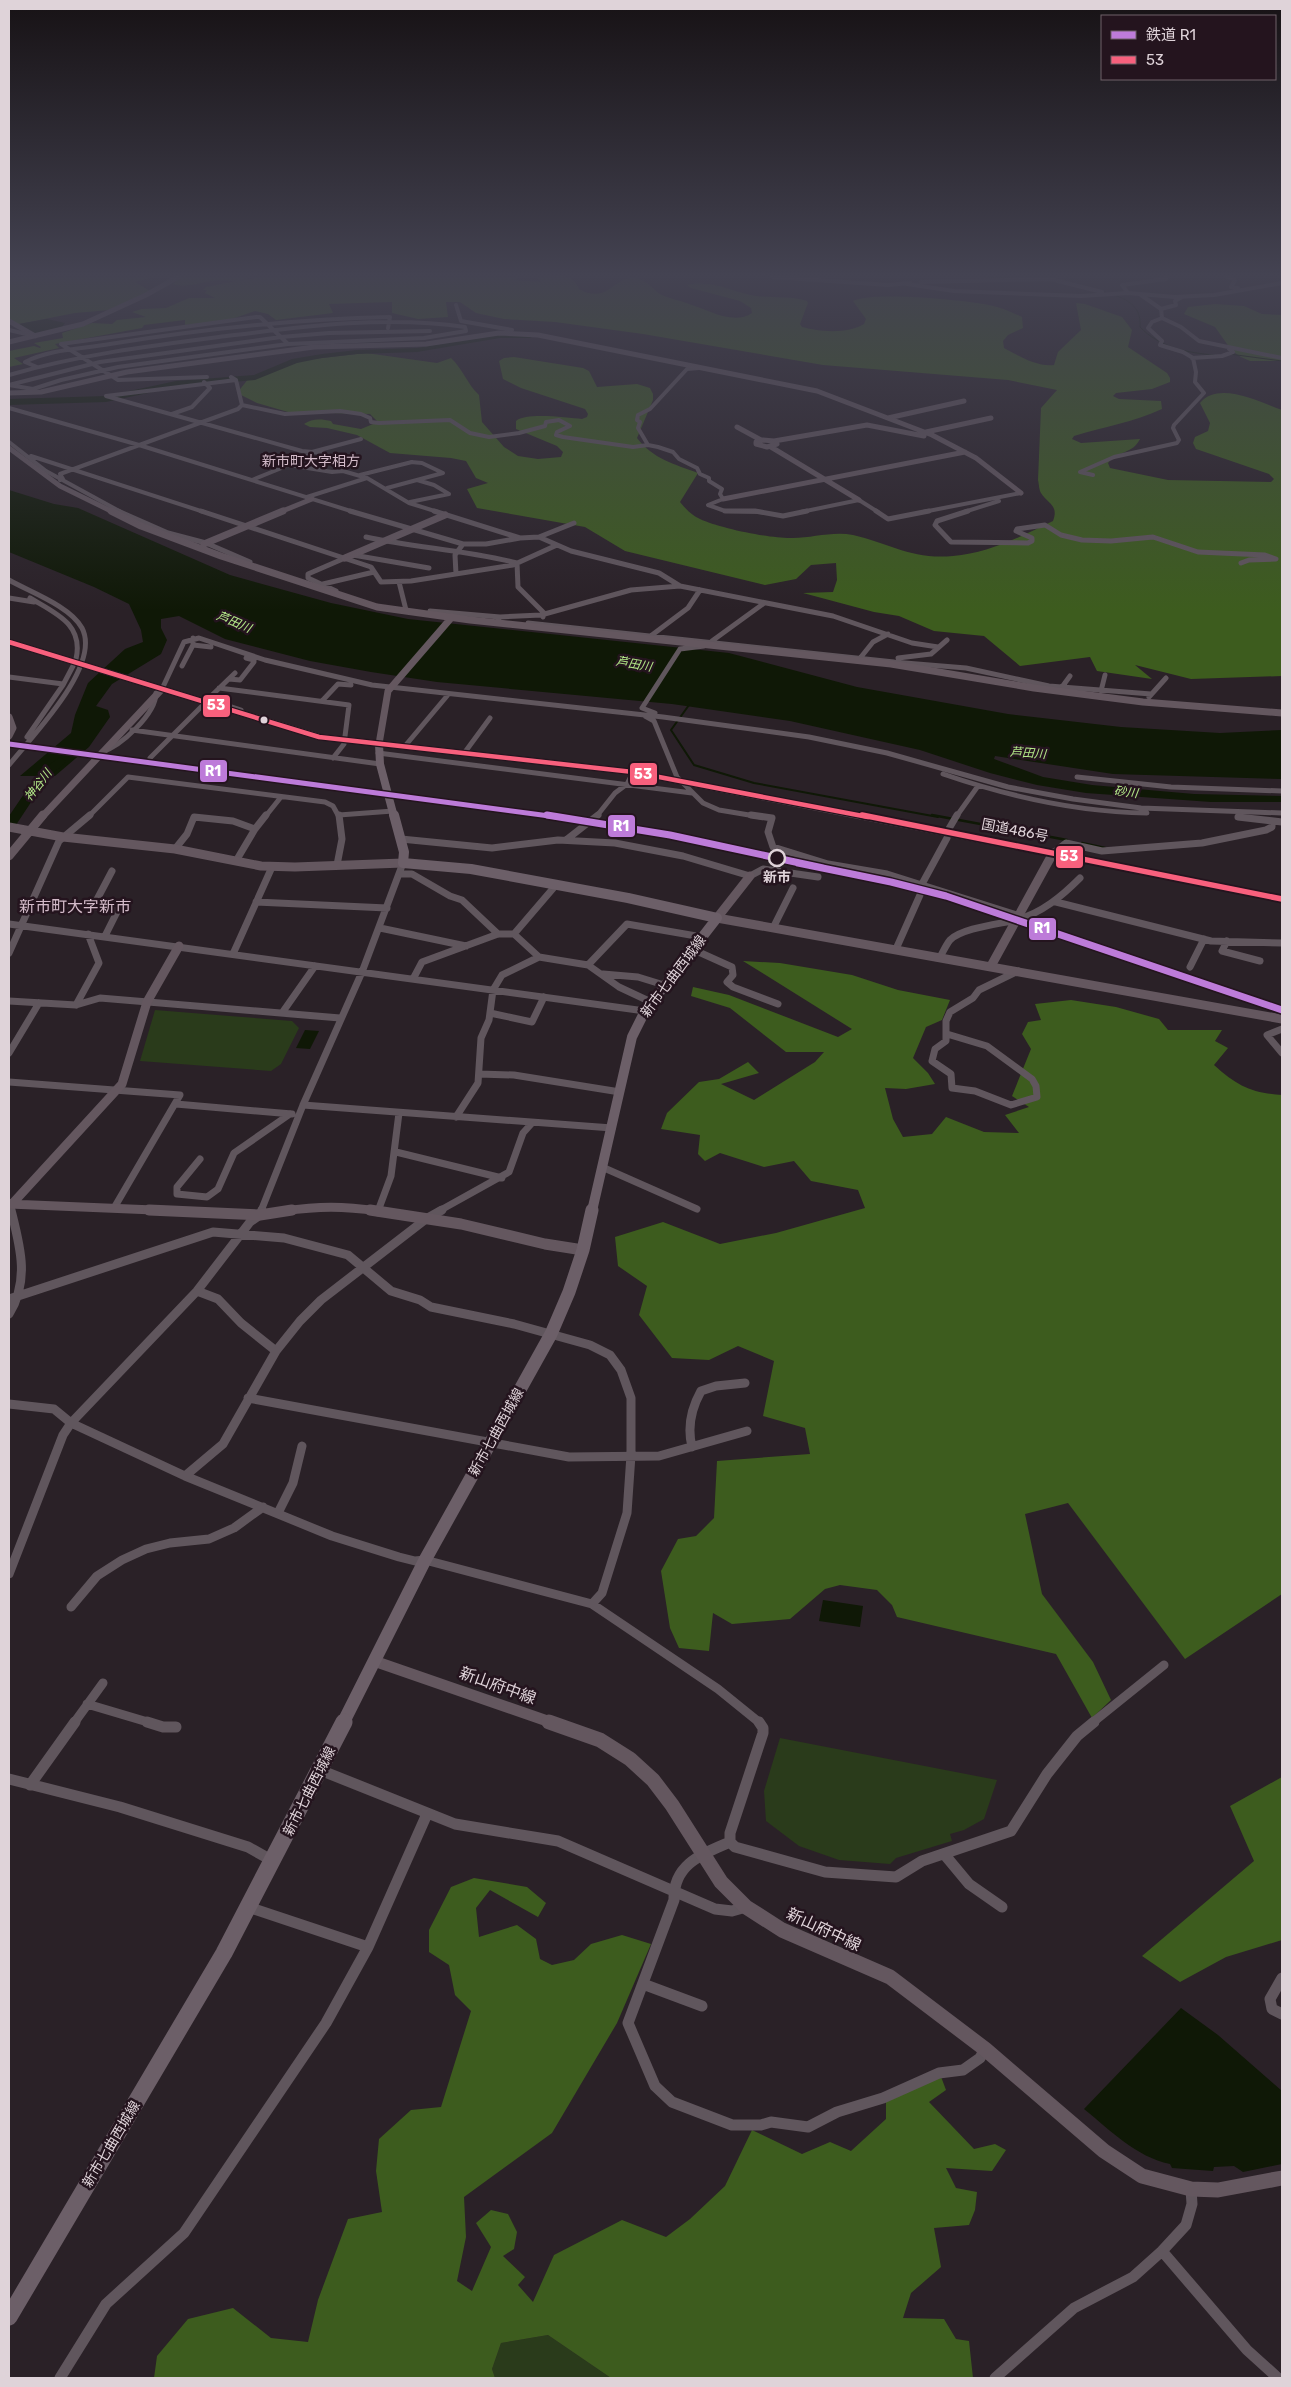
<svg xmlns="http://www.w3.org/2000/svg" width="1291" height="2387" font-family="Rubik,'Noto Sans JP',sans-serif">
  <rect width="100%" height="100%" fill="#2a2127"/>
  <!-- green -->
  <path fill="#2a3b1b" d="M155,1010l137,11 7,7 -18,36 -10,7 -131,-10z
    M780,1738l217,42 -13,39 -20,11 -14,4 2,7 -56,17 -6,6 -51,-4 -40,-14 -33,-25 -2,-30z
    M548,2335l63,43h-116l-3,-9 9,-26z"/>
  <!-- forest -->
  <path fill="#3d5c1e" d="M9,277h145l-19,5 15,9 -40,19 -35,3 -56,11h-10z
    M181,277h70l-12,4 21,-4h260l-6,3 27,2 -4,-4 2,-1c17,0 33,-6 40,12 31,18 38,-21 63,-9 7,3 12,10 18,14 9,5 20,6 29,10 18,5 44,22 63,9l-1,-5 -11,-7 -49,-13 -4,-3c25,-6 45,7 69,11 16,2 35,0 51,5l1,2 -8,21 2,3c18,5 46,7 62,-3l2,-5 -13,-18c19,-10 112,-1 136,4 11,2 22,7 33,12l1,11 -15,7 -5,6 1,7c15,8 33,19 50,17l4,-13 23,-22 -5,-27 9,1 37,13 10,13 -4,17 39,26 3,5v4l-18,7 -36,4 -3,3 6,3 42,2 1,8c-28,13 -59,18 -88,27l-2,3 9,4 59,-4c-7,15 -23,12 -32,24l2,5 58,12 103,2 3,-3 -5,-5 -67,-23 -6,-2 -3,-6 2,-6 13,-6 2,-8 -10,-20c19,-23 61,0 82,7v266l-91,3 -56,-14 17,14 -55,-8 -7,-14 -70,9 -36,-30 -50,-5 -35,-15 -25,-4 -71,-19 30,-1 4,-12 -1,-17 -25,2 -15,14 -31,6 -140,-34 -40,-24 -108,-19 -10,-19 21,-6 -12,-5 -10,-17 -15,-3 -61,-5 -33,-18 -30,-7 -17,-1 -6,-3c8,-6 18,-5 27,-3l2,3 28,5 17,-7 -8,-8 -82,-2 -31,-9 -20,-10 12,-15 56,-18 61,-7 71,10 14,-5c12,11 16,26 28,37l3,27 22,25 14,9 20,3 23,-2 2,-5 -6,-6 -41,-17v-8c11,-9 51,-3 66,-2l5,-2 1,-3 -3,-5 -64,-21 -18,-9 -4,-18 5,-3 10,-1 69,11 6,3 8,16 40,-3 13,4 3,6v6l-16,38c16,21 37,26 61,35l-18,29c6,7 11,13 20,17 19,9 71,20 93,19 19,0 40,-7 60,-3 36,8 59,25 100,21 36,-3 67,-19 100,-35 6,-16 -5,-17 -12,-28 -2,-3 -2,-9 -3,-13l3,-72 16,-18 -49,-10 -185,-15 -180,-31 -88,-12 -51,-3 -28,-6 -16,-11h-14l2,15 -30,2 -26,-6v-11l-63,2 4,9 -57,7 -8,-6 -13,-3 -26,9 -44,5v-5l-41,5 -2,3 -87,16 4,4 -45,10 9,6 -14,3v-16l25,-5 6,2 1,-1 -7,-4 29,-5 -1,-5 30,-10 20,1 5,-4 29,-3 -14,-5 10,-3 24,-1 23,-10h26l-10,-5 2,-3h-4l3,-3 30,-6c-8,0 -17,-1 -25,0 -12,2 -25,7 -38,3z
    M1215,304l29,2 18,8 20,1v46h-32l-9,-4 -9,-6 -17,-24 -31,-13 4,-7z
    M743,961l37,2 72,12 46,15 52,10 -8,20 -16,7 -13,31 15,15 7,11 -29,5 -21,-1 8,31 10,18 29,-3 14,-17 38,15 35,1 -14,-18 24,-8 -17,-11 19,-47 -9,-15 6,-12 13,-2 -6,-16 36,-4 45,7 43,12 9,11h54l-7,11 13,7 -14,17c23,21 38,28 68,30v499l-97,65 -117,-156 -43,11 17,80 51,68 18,38 -19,18 -36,-64 -159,-37 -5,-12 -15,-15 -37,-5 -15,4 -35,30 -58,5 -19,-11 -4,38 -30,-3 -9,-20 -9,-57 17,-32 18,-3 18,-18 3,-57 93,-7 -5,-26 -42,-12 11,-55 -36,-15 -29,14 -37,-2 -33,-43 8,-29 -29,-20 -3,-29 48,-15 57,22 56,-11 89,-25 -7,-18 -47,-9 -17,-20 -30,6 -44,-14 -15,8 -7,-7 2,-19 -39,-6 6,-16 32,-31 20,-3 29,-17 11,11 -38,11 33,16 61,-38 9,-10h-38l-56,-44 -39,-12 2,-9 36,8 109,42 14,-8z
    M1282,1777v163l-56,17 -46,25 -38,-26 112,-95 -24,-55z
    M474,1878l53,9 19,16 -8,14 -48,-27 -14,18 3,29 38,-12 19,14 4,20 12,6 22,-5 17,-16 31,-9 29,9 -34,79 -65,110 -88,64 2,40 -9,44 15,10 19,-44 -15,-24 15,-13 17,4 9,18 -3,17 -11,7 22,21 -7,8 15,17 21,-47 68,-35 44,17 24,-18 35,-33 27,-56 50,24 28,-12 21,9 35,-32v-20l54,-25 6,16 -17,12 45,47 21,-5 11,6 -14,21 -46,-3 10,20 21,4 -2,18 -6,15 -35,3 7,39 -30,26 -8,25 41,1 12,20 13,2 4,37h-362l-63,-43 -47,8 -9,26 3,9h-341l3,-22 31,-37 45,-11 38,30 37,4 10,-42 30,-81 34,-7 -6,-41 3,-32 32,-29 30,-3 30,-96 -16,-16 -6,-30 -20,-13v-22l22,-43z"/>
  <!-- water -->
  <path fill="#0f1806" d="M47,319l18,4 -4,5 -27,6 -15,-10z
    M9,490l45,14 24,4 152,67 101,28 77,16 321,34 128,34 151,27 113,13 99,6 62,-3v49l-169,-5 -118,-18 -1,3 49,18 49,8 102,9 88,2v6h-71l-125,-9 -49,-8 -47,-12 -70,-23 -130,-29 -118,-17 -235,-22 -66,-10 -61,-11 -85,-22 -46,-23 -18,3v9l6,12 -6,14 -49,30 -16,22 12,4 2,7 -21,30 -34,29h-35l51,-43 4,-18 13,-32 37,-34 18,-7 -2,-12 -12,-26 -35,-17 -85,-35z
    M305,1030l14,1 -9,18 -14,-1z
    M823,1600l40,6 -3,21 -41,-6z
    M1181,2008l37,27 64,56v73l-39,8 -9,-6 -20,1 -1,4 -41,-3 -2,-4c-34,-7 -60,-34 -86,-55z"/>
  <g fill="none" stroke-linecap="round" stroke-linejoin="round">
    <!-- stream-far2 -->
    <path stroke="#0f1806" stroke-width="1" d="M1066,277l6,3 2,4
      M1101,291c20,6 41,11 39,36 19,20 48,26 74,28
      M1229,354l53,7"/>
    <!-- stream-far1 -->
    <path stroke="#0f1806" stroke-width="2" d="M689,705l-18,25 23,35 60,18 184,34"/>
    <!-- stream -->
    <path stroke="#0f1806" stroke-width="2.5" d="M932,815l135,25
      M1082,843l23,5"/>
    <!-- river -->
    <path fill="#0f1806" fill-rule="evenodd" d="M985,277h28c-6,4 -22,4 -28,0z
      M500,334h30l4,2 -4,2h-30l-83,14 -60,2 -35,4 -25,5 -42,17 -79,7 -70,15 -97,3v-6l97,-3 70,-15 78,-6 38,-16 30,-5 35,-4 60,-2z
      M60,757l6,4 -2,3 -17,14 -33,50 -5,1v-13l30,-44z"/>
    <!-- street-far4 -->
    <path stroke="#60565d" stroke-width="4" d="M772,277l116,8 22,-2
      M1228,277l7,3 -4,7 7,1
      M921,282l129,-3 52,13
      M907,284l47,7 127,5 47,-3 47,4 39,-2 68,-12
      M1128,293l-6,-8 44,-6 -1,-2
      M1141,295l20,14 1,9
      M456,305l5,16 51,9 -2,3
      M1161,309l15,-4 -1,-4 7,-4
      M1162,318l19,9 18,14 83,17
      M9,330l26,6
      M1192,358l30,-2 11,-4 -4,-3
      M37,367l-12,-5c25,-13 58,-13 85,-18 93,-15 186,-25 280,-27l-2,11
      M9,375c69,-20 139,-29 210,-38 80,-10 165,-22 246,-10l1,4 -42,7 -136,6 -170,23 -57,13 -28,9 -24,-4
      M207,377l-89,3 -57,-36 195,-27h4l28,27
      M231,377l5,3 6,25
      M236,380l-130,16 196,55 21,2 16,6 4,12 24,7 42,25 29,9
      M9,385l91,-23 181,-25 48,-4 101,-2
      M9,408l130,37 215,67
      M172,414l20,-7 18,-19 -6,-6
      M9,442l37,29 75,41
      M648,445l-10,-17 2,-6 -3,-2 1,-5 12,-6 37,-40 12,-1
      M31,456l173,56
      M289,465l43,7 11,-1
      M360,475l52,-13
      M1093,475l-13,-3 34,-15 63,-14 2,-3 -6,-12 1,-3 30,-32 -9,-11 1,-10 -3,-14 -10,-6 -23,-7 2,-4 -14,-13 4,-6 10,-4
      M60,480l3,-1 -3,-5 178,-65 4,-4 43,9 55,-3 21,3 9,4 1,4 8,1 71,-3 20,13 19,4 30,-4 26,-7 1,-4 13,-2 11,6 -13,6 -1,3 7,2 70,10 15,-2 10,2 15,5 6,7 18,9 3,6 9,4v3l13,8 -2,5 3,5 -15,6 17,6 37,1
      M252,480l37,-15 23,-13 49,-13
      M387,488l56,-15 -21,-10 -11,-1
      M307,497l60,-19
      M410,502l39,-8 -15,-9 -17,-5
      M801,512l58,-12 19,12
      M923,512l98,-19
      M964,512l35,-11"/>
    <!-- street-far3 -->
    <path stroke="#60565d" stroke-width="5" d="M118,511l50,22 38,10 44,19
      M201,511l170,56 10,15 30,-1 102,-16 44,-20
      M350,511l113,33 -8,11 1,19
      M434,511l86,27 19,-1 35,-14
      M725,511h30l28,5 24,-5
      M876,511l12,8 41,-8
      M968,511l-31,10 -2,4 16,17 77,1 4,-2v-3l-16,-7 1,-2 28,-4 16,10 21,5 29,1 42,-4 45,15 67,3 11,4 -27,1 -8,3
      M366,537c50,11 101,13 151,26l1,24 26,26 -1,4
      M539,537l32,14 88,22 21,13
      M463,544h23l34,-6
      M353,555l76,13
      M9,580c21,12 61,26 73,48 20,38 -51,109 -73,137
      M399,582l7,28
      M323,584l51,-12
      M336,591l-28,-13v-4l37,-16
      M9,598l25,4
      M30,598c25,15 54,26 46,61
      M430,611l70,6
      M498,620l2,-3 41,-2 90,-25 49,-4 153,30 79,27 26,4
      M528,623l366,39
      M652,635l36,-27 12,-18
      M193,638v7l18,2
      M712,641l51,-37
      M861,657l12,-15 15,-8
      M898,658l33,-4 16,-14
      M893,662l73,6 83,18 102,8
      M182,666l11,-21
      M235,673l-27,26 33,11
      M9,677l54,7
      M229,679l11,1 14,-18v-2l-8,-2
      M1062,687l8,-11
      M219,688l130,17 -5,39 -11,14
      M162,689l22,-47 15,-4 66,22 107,25 291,32 146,20 78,16 121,34 65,12 68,9 141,5
      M1101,691l4,-16
      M1149,697l17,-19
      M322,701l16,-17 13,1
      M655,713l-13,-5 38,-59 24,-3
      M645,716l9,5 23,56 26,26 16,7 42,7
      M132,730l248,34
      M27,737l36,-52 10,-19
      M405,746l42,-50
      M102,752c19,-6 54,-38 54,-59
      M465,752l25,-34
      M378,753l314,40
      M150,758l55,-55
      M943,774c67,23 133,38 204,39
      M1077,777l94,10 111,4
      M339,815l54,-4
      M88,817l40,-40 197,25 8,4 6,11
      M265,817l16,-20
      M596,817l19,-24 12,-9 6,-12
      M956,817l22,-31"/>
    <!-- street-far2 -->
    <path stroke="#60565d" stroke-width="7" d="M751,815l21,3 -4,14 5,15 55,17 59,10 133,42
      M1238,817l44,5
      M947,832l10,-17
      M401,839l91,9 66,-8 57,3 68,13 67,20 13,-7 55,8
      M566,840l32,-25
      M175,849l12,-15 7,-17 39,4 22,8
      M1053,853l13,-10 36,8 100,-8 64,-13 6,-3v-5
      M236,861l19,-32 11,-14
      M337,865l5,-26 -3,-24
      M399,874h13l38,22 12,4 36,34
      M922,884l25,-46
      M256,902l131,6
      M1056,902l155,39 71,2
      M9,924l636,87
      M380,928l86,18
      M773,928l20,-40
      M514,934l25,23 49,8 31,22 32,15
      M105,936l13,-26 -25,-3 19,-36
      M1227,941l-5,10 38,10
      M692,949l40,18 1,8 -6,7 6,5 45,17
      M896,949l24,-54
      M9,953l50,-112 31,-26
      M233,954l39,-87
      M940,957c3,-5 6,-12 10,-17 12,-12 49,-16 66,-20 26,-7 46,-24 64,-42
      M588,965l39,-41 75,13
      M1190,967l14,-28
      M603,974l35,3 26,8
      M413,979l9,-17 76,-28h16l42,-49
      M9,1001l67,4 24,-7 240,20
      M76,1005l23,-42 -11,-29
      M282,1013l33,-47
      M490,1013l42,9 12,-25
      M1282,1029l-15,6 15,18
      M947,1034l40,12 45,33 4,7 1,11 -26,8 -36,-14 -23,-3 -1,-14 -19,-13 3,-12 11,-8v-20l4,-9 23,-14 6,-8 39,-19
      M9,1053l30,-50
      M479,1074l35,1 106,17
      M9,1082l171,13 -66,113
      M176,1104l116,10
      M303,1105l309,23
      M456,1117l22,-34 3,-45 8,-18 4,-30 9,-15 37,-18
      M396,1152l106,26
      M200,1159l-23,28v7l30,3 11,-8 16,-36 56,-39
      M602,1167l95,42
      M11,1211l1,-7
      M261,1211l42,-106 59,-133 41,-109
      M378,1211l13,-35 8,-63
      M439,1211l70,-39 14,-39 9,-10"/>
    <!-- street-far1 -->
    <path stroke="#60565d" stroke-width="9" d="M378,1212l1,-2
      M197,1291l21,8 23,24 35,28
      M9,1299l204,-67 71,6 64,17 43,36 29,9 11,7 83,17 76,21 20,10 11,15 10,28v57l-4,58 -25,80 -10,11
      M9,1314c21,-34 11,-68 2,-104
      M248,1398l321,59 90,-1 88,-25
      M9,1404l45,5 17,14 114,53 147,60 67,21 16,4 10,-1 167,44 126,85 42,34
      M692,1447c-5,-20 -1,-38 9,-56l15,-5 29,-3
      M185,1476l38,-32 53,-93 24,-30 21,-21 105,-81 16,-9
      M278,1513l15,-30 9,-37
      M9,1574l54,-139 8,-12 126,-132 53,-69 10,-7 2,-5
      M71,1607l26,-31 25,-16 24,-11 24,-6 39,-4 25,-11 29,-21
      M87,1704l64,19
      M74,1723l29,-40
      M1092,1723l72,-58"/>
    <!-- street -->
    <path stroke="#60565d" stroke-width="11" d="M147,1722l16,5h13
      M759,1722l4,6v5l-33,100v9l5,5 90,25 71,5 26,-16 89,-30 36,-57 30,-38 17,-14
      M320,1770l135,54 103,17 157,68 17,2 14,-4
      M9,1779l111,28 128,40 25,14
      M30,1785l45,-63
      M730,1842c-28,12 -57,22 -56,58l-46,123 27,63 17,16 60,23h29l10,-3 37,5 29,-15 46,-14 56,-25 24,-3 17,-12 5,-9
      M944,1854l25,30 33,23
      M248,1907l120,40
      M1282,1978l-12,21 2,10 10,5
      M643,1984l59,22
      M1162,2251l85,99 31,28
      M60,2378l46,-74 78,-71 142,-210 42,-76 59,-133
      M995,2378l79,-70 59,-31 29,-26 24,-26 6,-21 -1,-15"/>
    <!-- secondary-far4 -->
    <path stroke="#64575f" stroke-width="5" d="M9,321l26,15
      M9,342l74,-18 63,-29 32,-18
      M9,393l32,-1 86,-20 187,-25 112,-3 73,-11 39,2 279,56 115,44 44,23 45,35
      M888,418l76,-17
      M737,427l24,13
      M926,432l65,-14
      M763,440l11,1 3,3 -10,3 -11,-3v-2z
      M774,441l93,-16 57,11
      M771,447l88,53
      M9,448l51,38 53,26
      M723,499l242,-47
      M280,512l32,-13"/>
    <!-- secondary-far3 -->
    <path stroke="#64575f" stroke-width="7" d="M111,511l30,15 80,30 156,51 93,13 421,44 143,24 109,14 139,11
      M204,544l79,-33
      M345,558l100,-43
      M9,717l4,11 -4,8
      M379,744l9,-53 64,-74
      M42,817l120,-128"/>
    <!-- secondary-far2 -->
    <path stroke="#64575f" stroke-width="9" d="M9,827l54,10 112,12 86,17 34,1 108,-4
      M9,856l34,-41
      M750,876l-33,42 565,101
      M991,966l62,-113
      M9,1204l169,7
      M12,1204l110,-120 25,-82 32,-56
      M284,1211c35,-5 59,-5 94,0"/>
    <!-- secondary-far1 -->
    <path stroke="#64575f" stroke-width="11" d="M149,1210l111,5 32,-5
      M370,1210l91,14 84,20 38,6
      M374,1661l179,62"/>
    <!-- secondary -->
    <path stroke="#64575f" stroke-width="15" d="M549,1722l51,18 30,19 23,21 19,25 49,77 25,25 36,23 108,47 95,72 119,102 38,25 49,13 27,1 64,-12"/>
    <!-- primary-far3 -->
    <path stroke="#6c5f68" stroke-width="8" d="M379,744l1,20 14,53"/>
    <!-- primary-far2 -->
    <path stroke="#6c5f68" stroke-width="10" d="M394,815l10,37 -1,11 68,6 157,29 89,20 -72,93 -13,26 -40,174"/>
    <!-- primary-far1 -->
    <path stroke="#6c5f68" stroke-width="13" d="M343,1723l82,-163 126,-226 18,-42 14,-42 9,-40"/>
    <!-- primary -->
    <path stroke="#6c5f68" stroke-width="17" d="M9,2317l215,-364 120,-231"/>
    <!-- highway -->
    <path fill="#6a5c63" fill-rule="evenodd" d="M9,639l311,95 313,35 649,127v6l-649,-127 -314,-35 -310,-95z"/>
    <defs>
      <path id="bus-1-far1" d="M9,642l310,95 314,35 235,45"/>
      <path id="bus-1" d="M862,815l420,84"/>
    </defs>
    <!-- bus-1-far1 casing -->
    <use href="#bus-1-far1" stroke="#24141e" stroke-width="7"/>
    <!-- bus-1 casing -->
    <use href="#bus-1" stroke="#24141e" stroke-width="9"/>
    <!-- bus-1-far1 -->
    <use href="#bus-1-far1" stroke="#f8607d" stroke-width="4.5"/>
    <!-- bus-1 -->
    <use href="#bus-1" stroke="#f8607d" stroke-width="5.5"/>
    <defs>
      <path id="rail-1-far1" d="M9,744l548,73"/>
      <path id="rail-1" d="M547,815l123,20 153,33
        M798,863l93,19 55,14 336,114"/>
    </defs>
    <!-- rail-1-far1 casing -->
    <use href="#rail-1-far1" stroke="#24141e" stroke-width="8"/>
    <!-- rail-1 casing -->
    <use href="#rail-1" stroke="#24141e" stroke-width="10"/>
    <!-- rail-1-far1 -->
    <use href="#rail-1-far1" stroke="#bd7bd9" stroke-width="5"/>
    <!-- rail-1 -->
    <use href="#rail-1" stroke="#bd7bd9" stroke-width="7"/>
  </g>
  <!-- sky -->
  <linearGradient id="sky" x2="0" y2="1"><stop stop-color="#171215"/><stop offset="0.45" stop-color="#444352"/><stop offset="1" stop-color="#444352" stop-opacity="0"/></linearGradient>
  <rect width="1291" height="611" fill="url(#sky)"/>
  <!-- markers -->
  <circle fill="#dfd3d9" stroke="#24141e" stroke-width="2" cx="264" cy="720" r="4.5"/>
  <circle fill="#24141e" stroke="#dfd3d9" stroke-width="2.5" cx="777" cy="858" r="8"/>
  <g text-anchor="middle" stroke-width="5" stroke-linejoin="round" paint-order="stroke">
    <!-- far-water labels -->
    <g font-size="12" font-style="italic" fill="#b4ea89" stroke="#24141e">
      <text transform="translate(234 622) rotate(23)" y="4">芦田川</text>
      <text transform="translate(634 664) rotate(10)" y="4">芦田川</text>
      <text transform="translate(1028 753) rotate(4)" y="4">芦田川</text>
      <text transform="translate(38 785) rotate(-52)" y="4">神谷川</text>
      <text transform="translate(1126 792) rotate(7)" y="4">砂川</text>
    </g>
    <!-- far-quarter labels -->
    <g font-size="14" fill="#d3bbc9" stroke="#24141e">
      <text x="311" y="466">新市町大字相方</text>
    </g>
    <!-- street labels -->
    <g font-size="14" fill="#dfd3d9" stroke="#24141e">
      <text transform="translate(1015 830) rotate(11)" y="5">国道486号</text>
      <text transform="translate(673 976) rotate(-53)" y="5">新市七曲西城線</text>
      <text transform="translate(496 1432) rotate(-61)" y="5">新市七曲西城線</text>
      <text transform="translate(309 1791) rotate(-63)" y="5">新市七曲西城線</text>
      <text transform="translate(111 2144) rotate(-59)" y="5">新市七曲西城線</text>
    </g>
    <!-- stop labels -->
    <g font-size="14" font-weight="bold" fill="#dfd3d9" stroke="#24141e">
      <text x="777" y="882">新市</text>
    </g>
    <!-- quarter labels -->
    <g font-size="16" fill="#d3bbc9" stroke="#24141e">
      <text x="75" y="912">新市町大字新市</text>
    </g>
    <!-- near-street labels -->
    <g font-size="16" fill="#dfd3d9" stroke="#24141e">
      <text transform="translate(498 1685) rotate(20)" y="6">新山府中線</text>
      <text transform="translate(824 1929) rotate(25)" y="6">新山府中線</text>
    </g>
  </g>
  <g stroke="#24141e" stroke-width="2">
    <rect x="202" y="694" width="29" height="24" rx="5" fill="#f8607d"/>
    <rect x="199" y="759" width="29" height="24" rx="5" fill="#bd7bd9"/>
    <rect x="629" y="762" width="29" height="24" rx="5" fill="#f8607d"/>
    <rect x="607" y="814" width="29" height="24" rx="5" fill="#bd7bd9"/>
    <rect x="1055" y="845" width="29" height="24" rx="5" fill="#f8607d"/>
    <rect x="1028" y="917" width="29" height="24" rx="5" fill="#bd7bd9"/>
  </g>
  <g font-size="14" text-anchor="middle" font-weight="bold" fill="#fff">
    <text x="216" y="710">53</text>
    <text x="213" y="776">R1</text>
    <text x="643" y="779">53</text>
    <text x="621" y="831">R1</text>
    <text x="1069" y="861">53</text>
    <text x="1042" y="933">R1</text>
  </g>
  <!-- border -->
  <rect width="1291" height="2387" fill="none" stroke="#dfd3d9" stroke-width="20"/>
  <!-- legend -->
  <rect x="1101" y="15" width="175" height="65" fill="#24141e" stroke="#6f6069"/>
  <rect x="1111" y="31" width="25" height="8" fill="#bd7bd9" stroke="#6f6069"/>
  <text x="1146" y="40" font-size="15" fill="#dfd3d9">鉄道 R1</text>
  <rect x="1111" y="56" width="25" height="8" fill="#f8607d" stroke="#6f6069"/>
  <text x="1146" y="65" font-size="15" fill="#dfd3d9">53</text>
</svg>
